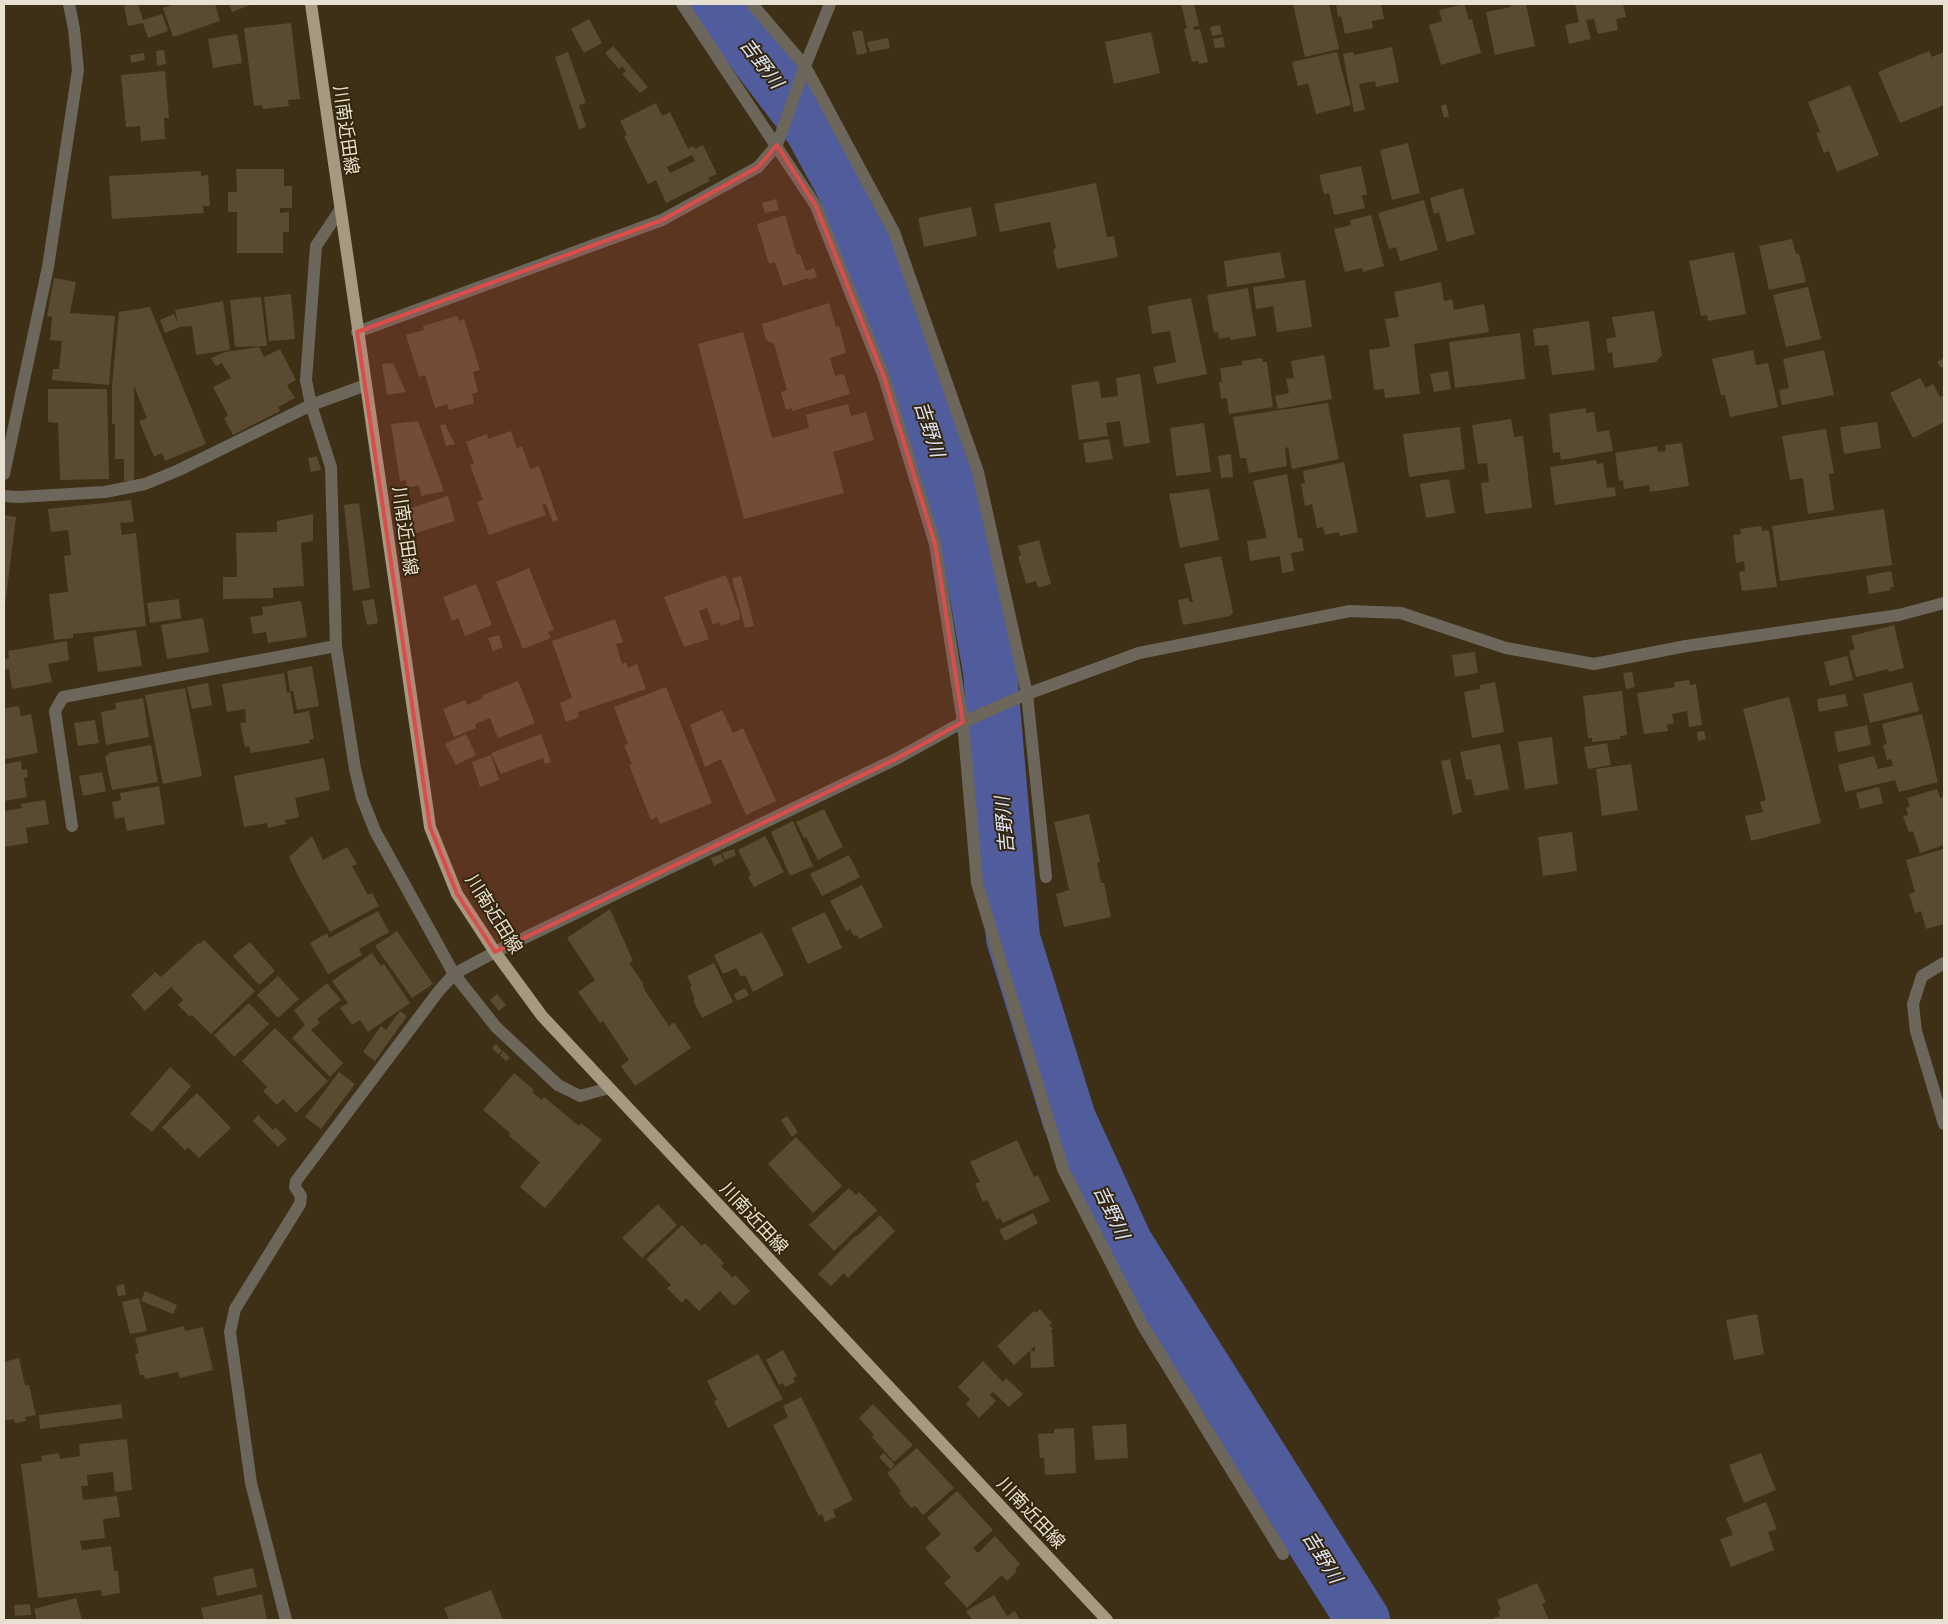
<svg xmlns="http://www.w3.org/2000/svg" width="1948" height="1624" font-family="'Source Serif 4','Noto Sans JP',serif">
  <rect width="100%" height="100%" fill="#3d3016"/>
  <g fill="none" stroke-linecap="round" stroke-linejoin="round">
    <!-- river -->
    <path stroke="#505c9c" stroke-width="54" d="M717,4l94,124 34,62 54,143 70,218 21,120 23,267 56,181 57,125 237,376"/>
  </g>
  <!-- building -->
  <path fill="#594b31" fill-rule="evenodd" d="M131,4h7l5,16 19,-6 6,17 -20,7 -5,-15 -15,3 -4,-20z
    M175,4h40l5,17 -47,16 -10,-29z
    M229,4h24l-21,8z
    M1181,4h13l5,22 -6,1 1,3 6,-1 8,33 -9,2 -1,-3 -6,1 -8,-33 3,-1z
    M1293,4h36l10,45 -34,8z
    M1336,4h45l3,15 -12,2 1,7 -28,6 -4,-18 -3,1z
    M1464,4l5,16 3,-1 9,34 -40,12 -12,-40 13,-4 -3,-11z
    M1511,4h15l9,42 -40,9 -9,-43 25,-5z
    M1575,4h48l3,13 -10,2 2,11 -20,4 -4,-15 -8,1 5,19 -22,5 -4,-19 14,-3z
    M589,19l13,24 -18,10 -13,-24z
    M291,23l9,76 -12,1 1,6 -26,3 -1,-4 -8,1 -10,-78z
    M1220,25l2,9 -10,2 -2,-9z
    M862,30l5,23 -10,2 -5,-23z
    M1151,32l9,41 -46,11 -9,-42z
    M237,34l5,29 -29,5 -5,-29z
    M1223,37l2,10 -10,1 -2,-9z
    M888,38l2,10 -20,4 -3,-10z
    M613,46l35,41 -8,6 -18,-19 4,-3 -4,-5 -3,3 -14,-16z
    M1392,47l7,35 -23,5 -1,-6 -16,3 6,26 -11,2 -11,-58 10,-2 1,3z
    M164,50l2,14 -9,2 -1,-15z
    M1929,51l3,6 12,-5v53l-44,18 -22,-51z
    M568,52l18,51 -7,2 7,22 -7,2 -24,-72z
    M1337,52l14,53 -35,9 -8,-31 -10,3 -6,-24z
    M144,53l1,7 -14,3 -1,-8z
    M165,71l4,47h-5l1,21 -24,2 -1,-15 -14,1 -5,-52z
    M1850,85l29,70 -42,17 -8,-21 -5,2 -8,-20 4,-1 -12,-30z
    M344,87h4l5,33 -4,1z
    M656,103l6,13 8,-4 18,37 5,-3 2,3 8,-4 14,29 -9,4 2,3 -44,22 -10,-23 -8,4 -24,-48 3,-1 -7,-14zM692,155l3,6 -25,12 -3,-6z
    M1446,104l3,12 -5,2 -3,-12z
    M1408,143l12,50 -28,7 -12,-50z
    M1361,166l6,28 -5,2 3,12 -31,7 -5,-22 -5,1 -5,-19z
    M236,169h48v17h8v22h-12v5l9,-1v20h-6v21h-46v-41h-9v-20h9z
    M201,171v5l7,-1 2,31h-7l1,7 -92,6 -3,-43z
    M1096,183l11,54 7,-1 4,21 -61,12 -4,-20 3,-1 -6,-26 -50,10 -6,-28z
    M1463,188l12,46 -28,8 -8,-30 -5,2 -4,-16z
    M776,199l3,11 -14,3 -3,-10z
    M1424,200l14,50 -38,11 -4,-14 -7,2 -11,-36z
    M971,207l6,29 -53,11 -6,-29z
    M785,215l12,40 3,-1 6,17 8,-3 3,9 -8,3 -1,-2 -25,8 -8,-24 -6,2 -12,-40z
    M1371,215l13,51 -21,6 -1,-4 -17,4 -11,-43 17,-4 -1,-5z
    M1792,239l4,15h3l7,28 -37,8 -10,-44z
    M1280,252l5,26 -58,9 -3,-26z
    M1734,252l12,62 -38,7 -1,-6 -6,1 -12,-55z
    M54,278l22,4 -6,31 45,3 -6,69 -57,-5 1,-11h6l3,-28 -12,-1 2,-23 -5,-1z
    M1305,280l7,47 -35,5 -4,-26 -17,3 -3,-22z
    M1441,282l3,19 8,-2 2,11 30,-6 5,28 -75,12 6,50 -35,4 -1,-9 -10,1 -5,-40 21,-3 -5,-28 14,-2 -5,-25z
    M1808,287l13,52 -35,8 -13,-52z
    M1248,288l8,48 -26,4v-3l-11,2 -1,-7 -4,1 -7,-38z
    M291,294l4,45 -26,2 -5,-44z
    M261,297l6,49 -32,1 -5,-47z
    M1191,298l16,76 -50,10 -4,-17 23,-5 -6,-31 -18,3 -4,-28z
    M223,301l7,49 -34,5 -4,-29 -12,1 -15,6 -5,-13 14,-6 4,9 -3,-13z
    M829,303l7,24 3,-1 7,27 -16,5 5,18 9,-2 6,20 -58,17v-3l-6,2 -5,-18 6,-2 -13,-46 -8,-4 -4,-16z
    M150,307l56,137 -41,17 -3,-8 -8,4 -15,-36 8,-3 -13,-32v95h-10v-22h-9v-35h-3v-39l7,-73z
    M1654,311l8,44 -6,7 -42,6 -2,-16 -4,1 -2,-14 10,-2 -4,-20z
    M457,316l2,5 5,-2 16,51 -7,2 5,20 -6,2 2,9 -25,7 -2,-6 -12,4 -10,-33 -6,2 -13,-42 18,-5 -1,-4z
    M1589,321l6,49 -43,5 -4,-30 -13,1 -2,-17z
    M743,332l29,106 37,-10 -3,-13 42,-11 3,12 15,-4 8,28 -41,12 11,41 -100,26 -46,-175z
    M1520,333l5,46 -70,9 -6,-46z
    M259,347l5,10 16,-8 16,31 -9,5 8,13 -17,9 2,4 -47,24 -9,-17 4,-3 -15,-28 18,-9 -9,-15 -6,3 -5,-8 14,-6z
    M1753,350l3,15 12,-2 10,44 -48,10 -5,-22h-4l-9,-36z
    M1824,350l10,45 -52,10 -3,-15 10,-2 -6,-29z
    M1324,355l8,44 -54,10 -3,-13 14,-3 -3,-14 8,-1 -3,-17z
    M1262,358l1,4h4l6,45 -44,7 -2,-16 -6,1 -2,-17h3l-2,-14 22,-3v-4z
    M1944,358v9l-3,1 -4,-6z
    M393,363l13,29 -19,3 -5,-31z
    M1448,371l3,18 -17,3 -4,-18z
    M1140,374l10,69 -26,4 -4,-26 -14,2 2,13 -29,4 -8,-55 28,-4 2,17 17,-2 -2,-18z
    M1920,378l6,10 7,-4 7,13 4,-2v27l-31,16 -23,-45z
    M48,389h59l2,90 -49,1 -2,-57 -10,-1z
    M1328,403l11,56 -47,10 -4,-22 -3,1 2,18 -38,7 -3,-15h-6l-7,-41z
    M1586,408v5l8,-1 3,20 12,-2 4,21 -52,9 -1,-8 -7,1 -4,-39z
    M1511,419l3,18 9,-1 9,72 -47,6 -4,-31 8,-1 -2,-19 -9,1 -6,-39z
    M418,421l26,70 -23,5 -2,-11 -12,3 -1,-8 -6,1 -9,-57z
    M1877,422l4,26 -37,6 -4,-27z
    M1204,423l7,49 -35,4 -6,-48z
    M445,424l10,20 -9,2 -6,-21z
    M1460,427l5,42 -56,8 -6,-43z
    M1826,429l8,44 -5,1 5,36 -26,4 -5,-36 -13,2 -8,-44z
    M511,431l6,17 5,-2 8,23 9,-3 19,54 -5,2 -7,-18 -4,1 4,10 -57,20 -12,-33 6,-2 -13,-35 4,-1 -8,-22 21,-8 1,5z
    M1109,439l4,20 -27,4 -3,-20z
    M1682,443l7,43 -39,6 -1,-7 -25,4 -1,-9 -4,1 -4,-28 42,-7 1,6 8,-1 -1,-6z
    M1231,454l2,23 -12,1 -3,-22z
    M317,456l4,14 -10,2 -3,-14z
    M1596,460l1,4 6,-1 4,25 8,-1 1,9 -61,9 -5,-38z
    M1344,462l14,70 -18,4 -1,-4 -14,3 -2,-8 -6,1 -5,-24 -7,2 -4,-22 4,-1 -2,-12z
    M1287,474l11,64h4l2,13 -13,2 3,18 -12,2 -2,-17 -30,5 -3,-20 20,-3 -14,-57z
    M1449,479l6,34 -29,5 -6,-34z
    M1209,489l10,51 -39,8 -11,-54z
    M448,496l7,25 -39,12 -8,-24z
    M131,500l3,22 -14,1 2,12 14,-2 10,93 -73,8v4l-19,2 -5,-46 19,-2 -4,-36 7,-1 -3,-25 -17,2 -3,-23z
    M359,503l11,85 -17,3 -9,-86z
    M1884,509l8,56 -112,16 -8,-55z
    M313,514v27l-12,2 3,43 -31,2v10l-50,1v-22h14l-1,-44 41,-1v-11z
    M4,515l12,2 -11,89h-1z
    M1761,526l1,5 7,-1 8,57 -35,4 -3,-19 6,-1 -1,-10 -8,2 -3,-28 8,-1 -1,-5z
    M1039,540l12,44 -13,4 -2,-7 -10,3 -8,-28 3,-1 -3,-9z
    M1221,556l12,56 -3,4 -47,9 -5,-25 10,-2 1,4h4l-9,-38z
    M529,568l25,62 -6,2 3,6 -28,11 -27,-67z
    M1891,571l3,16h-4l1,3 -22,4 -3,-18z
    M726,575l14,40 -1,1 1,3 -19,7 -2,-4 -6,3 -6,-17 -8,3 10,28 -25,8 -20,-50z
    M741,576l13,50 -9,2 -13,-50z
    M476,584l16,41 -27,11 -7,-18 -6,3 -9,-24z
    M179,599l2,19 -31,5 -3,-20z
    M374,599l4,24 -11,2 -5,-24z
    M301,601l6,36 -39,6 -2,-11 -13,2 -3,-17 13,-2 -1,-8z
    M203,618l6,34 -42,7 -6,-34z
    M615,619l8,23 -7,2 6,20 4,-2 2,6 9,-4 9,25 -68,23 1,5 -13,5 -6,-19 12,-5 -20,-57z
    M1894,625l10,43 -15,4 -1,-3 -32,8 -7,-26 6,-2 -4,-13z
    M136,630l6,36 -44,6 -5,-35z
    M499,635l4,12 -10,4 -5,-13z
    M67,641l2,19 -21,4 4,18 -40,7 -3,-20 -5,1v-10l5,-2 -1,-7z
    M1475,652l3,21 -23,4 -3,-22z
    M1847,656l6,24 -23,6 -6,-24z
    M312,666l7,40 -22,4 -4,-19h-3l-3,-20z
    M1632,672l3,15 -9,2 -3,-16z
    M284,673l3,20 3,-1 4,22 15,-3 5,28 -5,1 1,3 -59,10 -2,-7 -4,1 -5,-24 6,-1 -1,-13 -18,3 -5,-28z
    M1689,680l1,5 6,-1 6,41 -13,2 -2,-16 -15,3 2,9 -7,2 1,6 -24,3 -7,-41 38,-6 -1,-5z
    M518,681l17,42 -37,15 -8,-20 -15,6 1,4 -22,9 -11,-28 22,-9 2,5 16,-7 -2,-2z
    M1495,682l9,50 -32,6 -8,-46 16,-3v-4z
    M1912,682l7,29 -49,12 -7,-29z
    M208,683l4,22 -20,4 -5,-22z
    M666,687l46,116 -52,21 -3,-7 -6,3 -22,-55 3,-1 -8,-19 4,-1 -14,-37z
    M185,688l17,88 -39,8 -18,-89z
    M1622,691l5,44 -7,1v3l-28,3v-4h-4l-5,-42z
    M1845,694l3,12 -29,6 -2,-13z
    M1789,697l32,126 -70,18 -6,-25 18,-4 -3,-10 6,-2 -23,-91z
    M143,698l6,39 -43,8 -5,-33 15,-3 -1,-6z
    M19,706l2,10 10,-2 7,39 -33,6 -1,-51z
    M722,710l11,23 10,-5 33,73 -30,14 -25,-56 -16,8 -15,-42z
    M1922,714l16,68 -39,10 -4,-12 -50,12 -7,-27 36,-9 4,13 15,-3 -2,-7 -4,1 -4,-15 4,-1 -5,-20z
    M95,720l4,23 -21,3 -4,-23z
    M1867,725l4,20 -33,7 -4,-20z
    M1704,731l2,8 -8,2 -1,-9z
    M466,734l10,21 -20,10 -11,-21z
    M541,734l10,28 -6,2 -2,-6 -42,16 -10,-21z
    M1552,737l6,47 -33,5 -7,-47z
    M1607,743l4,22 -23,4 -4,-22z
    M1500,744l9,45 -34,7 -4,-17 -5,1 -6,-28z
    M151,745l7,37 -46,8 -7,-34 4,-1 -1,-2z
    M491,755l8,25 -19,7 -8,-25z
    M324,758l6,32 -35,8 4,19 -14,3 1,4 -18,4 -1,-5 -23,4 -10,-51z
    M1450,759l12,53 -9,3 -12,-54z
    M21,761l1,9 5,-1 1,8 -4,1 3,19 -23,4v-37z
    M1631,764l7,46 -36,6 -6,-47z
    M102,772l4,19 -23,5 -4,-20z
    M159,786l6,38 -38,7 -3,-14 -9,2 -3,-17 9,-2 -1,-7z
    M1879,787l4,16 -23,6 -4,-16z
    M1937,789l3,9 4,-2v49l-24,8 -7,-22 -4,1 -6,-16 5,-1 -2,-7 4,-2 -3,-8z
    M45,800l4,24 -23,4 2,15 -24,4v-36l18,-3 -1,-4z
    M824,809l19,38 -25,13 -12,-23 -2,1 -8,-16z
    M1089,814l11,48 -3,1 4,20h3l7,34 -47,10 -8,-33 13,-4 -15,-68z
    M793,821l20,45 -23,10 -19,-44z
    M1572,832l5,39 -34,5 -5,-39z
    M312,836l11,24 24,-13 10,17 -5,2 16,29 4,-2 7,13 -49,26 -31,-54 -10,-21z
    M765,836l19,36 -30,15 -6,-10 3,-2 -13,-25z
    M734,849l2,6 -11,5 -3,-7z
    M1944,849v75l-18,5 -5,-18 -6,2 -6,-19 6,-2 -9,-32z
    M721,854l3,7 -10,5 -3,-8z
    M849,855l11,22 -38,19 -12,-22z
    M862,885l21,42 -24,12 -2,-4 -3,1 -4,-7 -4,2 -16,-30z
    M610,909l23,52 -4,2 14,20 1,6 25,37 5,-4 17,26 -56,38 -14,-20 8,-6 -26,-39 -3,2 -22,-31 17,-12 -28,-42z
    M378,911l11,21 -30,17 3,6 -34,19 -18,-31 17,-10 2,5z
    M825,912l17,36 -34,16 -17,-36z
    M397,931l36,53 -21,14 -37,-52z
    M762,932l22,43 -31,17 -8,-17 -4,2 -5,-9 -13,6 -9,-19z
    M204,940l51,51 -44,43 -19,-19 -2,2 -12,-12 5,-5 -12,-13 -26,24 -14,-16 24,-23 6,5 37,-34 2,1z
    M250,942l25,29 -16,14 -26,-29z
    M372,953l9,13 3,-2 26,39 -42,29 -8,-12 -8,5 -12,-17 8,-5 -16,-22z
    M714,963l19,39 -31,16 -9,-18 2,-1 -5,-12 2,-1 -5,-10z
    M278,976l21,23 -21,19 -21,-23z
    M327,983l14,17 -24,19 3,4 -9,7 32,33 -13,14 -38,-39 13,-13 -11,-15z
    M745,988l4,7 -12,6 -3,-7z
    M497,994l9,11 -7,6 -9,-11z
    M249,1003l20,21 -35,33 -20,-22z
    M400,1011l7,5 -32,45 -12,-9 18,-26 5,4z
    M275,1028l53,53 -32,32 -13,-14 -6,6 -14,-14 4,-4 -25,-26z
    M496,1044l6,7 -4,3 -6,-6z
    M503,1051l7,7 -4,3 -6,-6z
    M170,1067l21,19 -39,46 -22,-18z
    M339,1072l16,12 -34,45 -16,-12z
    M514,1073l20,17 -2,2 10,8 2,-3 35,29 2,-3 21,17 -57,68 -25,-21 20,-25 -31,-26 1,-3 -27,-23z
    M197,1093l34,35 -32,30 -11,-11 -3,3 -23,-23z
    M258,1115l15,15 2,-3 12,12 -9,8 -25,-26z
    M787,1116l11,16 -6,5 -11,-17z
    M796,1137l46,49 -29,27 -45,-49z
    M1017,1140l17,37 4,-2 12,26 -47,22 -3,-5 -3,2 -10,-20 -4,2 -8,-18 5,-2 -10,-20z
    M849,1188l7,7 3,-3 18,18 -43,41 -25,-26z
    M658,1204l19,21 -35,33 -20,-20z
    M1033,1213l5,10 -33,18 -6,-11z
    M880,1215l15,16 -47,47 -4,-5 -13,13 -13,-12 38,-39 1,1z
    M682,1225l20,21 3,-3 19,20 -3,3 12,12 2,-3 15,16 -16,15 -14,-15 -21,20 -13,-13 -4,5 -15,-15 4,-3 -25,-26z
    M124,1284l2,11 -8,1 -2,-10z
    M145,1291l32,14 -4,9 -32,-13z
    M139,1298l8,33 -17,3 -8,-32z
    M1040,1309l12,14 -3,2 4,4 -3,3h2l2,35 -23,1 -1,-17h5v-5l-21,19 -17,-19 37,-35 2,2z
    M1757,1314l7,40 -30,6 -8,-40z
    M184,1326l1,5 18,-4 10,43 -33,8 -2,-6 -33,7 -1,-4h-4l-5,-21 4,-1 -4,-15z
    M783,1350l14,26 -4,2 2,4 -10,5 -2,-4 -4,2 -13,-25z
    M758,1354l25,45 -55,29 -14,-27 3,-1 -10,-19z
    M19,1358l6,27h4l7,30 -11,2 1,4 -11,2 -1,-4 -10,2v-59z
    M983,1361l20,21 3,-4 17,16 -14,13 -16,-15 -3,3 6,6 -17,17 -13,-14 4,-5 -12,-12z
    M801,1397l52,103 -20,10 3,7 -11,5 -3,-8 -3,2 -46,-91 15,-8 -5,-11z
    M121,1404l2,14 -83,11 -1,-14z
    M873,1404l40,41 -19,17 -22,-25 2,-2 -15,-17z
    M1126,1424l2,34 -33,2 -3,-34z
    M1074,1428l2,45 -31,2 -1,-17h-4l-2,-24 16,-1v-4z
    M127,1439l5,51 -17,2 -2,-20 -26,3 1,11h-7l2,14 34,-4 3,21 -17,2 2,19 -25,3 2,9 29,-4 3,25h4l2,22 -18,3 -1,-6 -63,8 -17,-134 21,-3 -1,-5 18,-3 1,6 20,-3 -1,-12z
    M917,1448l37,40 -31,27 -8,-9 -4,2 -12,-15 2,-2 -14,-18z
    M884,1453l11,12 -5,4 -11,-12z
    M1761,1453l15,37 -32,13 -15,-38z
    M957,1491l36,39 -20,18 5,5 17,-17 25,28 -5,5 2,2 -10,10 -5,-6 -35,33 -23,-25 7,-6 -26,-29 16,-14 -14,-16z
    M1766,1502l11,27 -9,3 6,18 -43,17 -11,-28 13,-4 -7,-17z
    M253,1568l4,19 -40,9 -4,-19z
    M1537,1583l9,19 -4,2 7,16h-54l-1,-2 6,-2 -2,-5 3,-2 -4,-9z
    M491,1590l12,30h-54l-5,-12z
    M262,1594l5,26h-63l-3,-12z
    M994,1595l13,21 8,-5 5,9h-48l-6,-9z
    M76,1598l6,22h-45l-3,-11z
    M30,1604l1,11 -16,1 -1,-11z"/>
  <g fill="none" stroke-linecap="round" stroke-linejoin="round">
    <!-- minor -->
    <path stroke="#6d665a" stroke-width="12" d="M682,4l134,202 68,171 51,167 28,178 14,161 86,286 80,157 140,228
      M752,4l53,62 89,166 84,240 49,222 19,183
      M340,210l-24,36 -10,134 5,25 20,62 5,179 19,123 7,29 13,33 79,143 42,53 62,58 22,11 29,-8
      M357,332l305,-112 96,-53 19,-22 28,-79 25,-62
      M4,474l44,-207 30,-197 -4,-41 -5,-25
      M4,496l14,1 87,-5 40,-8 34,-14 132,-65 55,-20
      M72,826l-17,-115 8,-14 273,-51
      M1944,963l-22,13 -9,28 3,27 28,93
      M286,1620l-35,-137 -21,-151 5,-23 65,-105 1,-8 -6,-9 1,-6 142,-189 16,-18 41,-22 401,-193 67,-37 64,-28 112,-41 211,-42 51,2 105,35 88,16 92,-18 213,-31 45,-12"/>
    <!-- major -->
    <path stroke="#a69981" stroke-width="12" d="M311,4l119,823 27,67 38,58 47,64 565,604"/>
  </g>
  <!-- marked area -->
  <path fill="#da4d4a" fill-opacity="0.2" stroke="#da4d4a" stroke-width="4" stroke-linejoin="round" d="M777,145l39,61 68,171 51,167 28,178 -67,37 -401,193 -38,-58 -27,-67 -73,-495 305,-112 96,-53z"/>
  <g text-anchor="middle" stroke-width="4" stroke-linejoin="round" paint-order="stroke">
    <!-- street labels -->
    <g font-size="18" fill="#e8e0d0" stroke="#33260c">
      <text transform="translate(346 130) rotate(82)" y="6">川南近田線</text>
      <text transform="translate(405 531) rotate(82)" y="6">川南近田線</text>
      <text transform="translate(494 914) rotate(58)" y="6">川南近田線</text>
      <text transform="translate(754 1218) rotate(47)" y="6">川南近田線</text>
      <text transform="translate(1031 1513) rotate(47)" y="6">川南近田線</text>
    </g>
    <!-- water labels -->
    <g font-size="19" font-style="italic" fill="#dce2f5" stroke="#33260c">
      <text transform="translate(762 63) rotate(53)" y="7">吉野川</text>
      <text transform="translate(930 429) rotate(72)" y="7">吉野川</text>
      <text transform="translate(1004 825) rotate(-95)" y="7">吉野川</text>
      <text transform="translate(1112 1212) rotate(65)" y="7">吉野川</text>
      <text transform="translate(1323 1557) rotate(58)" y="7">吉野川</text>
    </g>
  </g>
  <!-- border -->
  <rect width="1948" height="1624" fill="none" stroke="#e8e0d0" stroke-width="10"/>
</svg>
